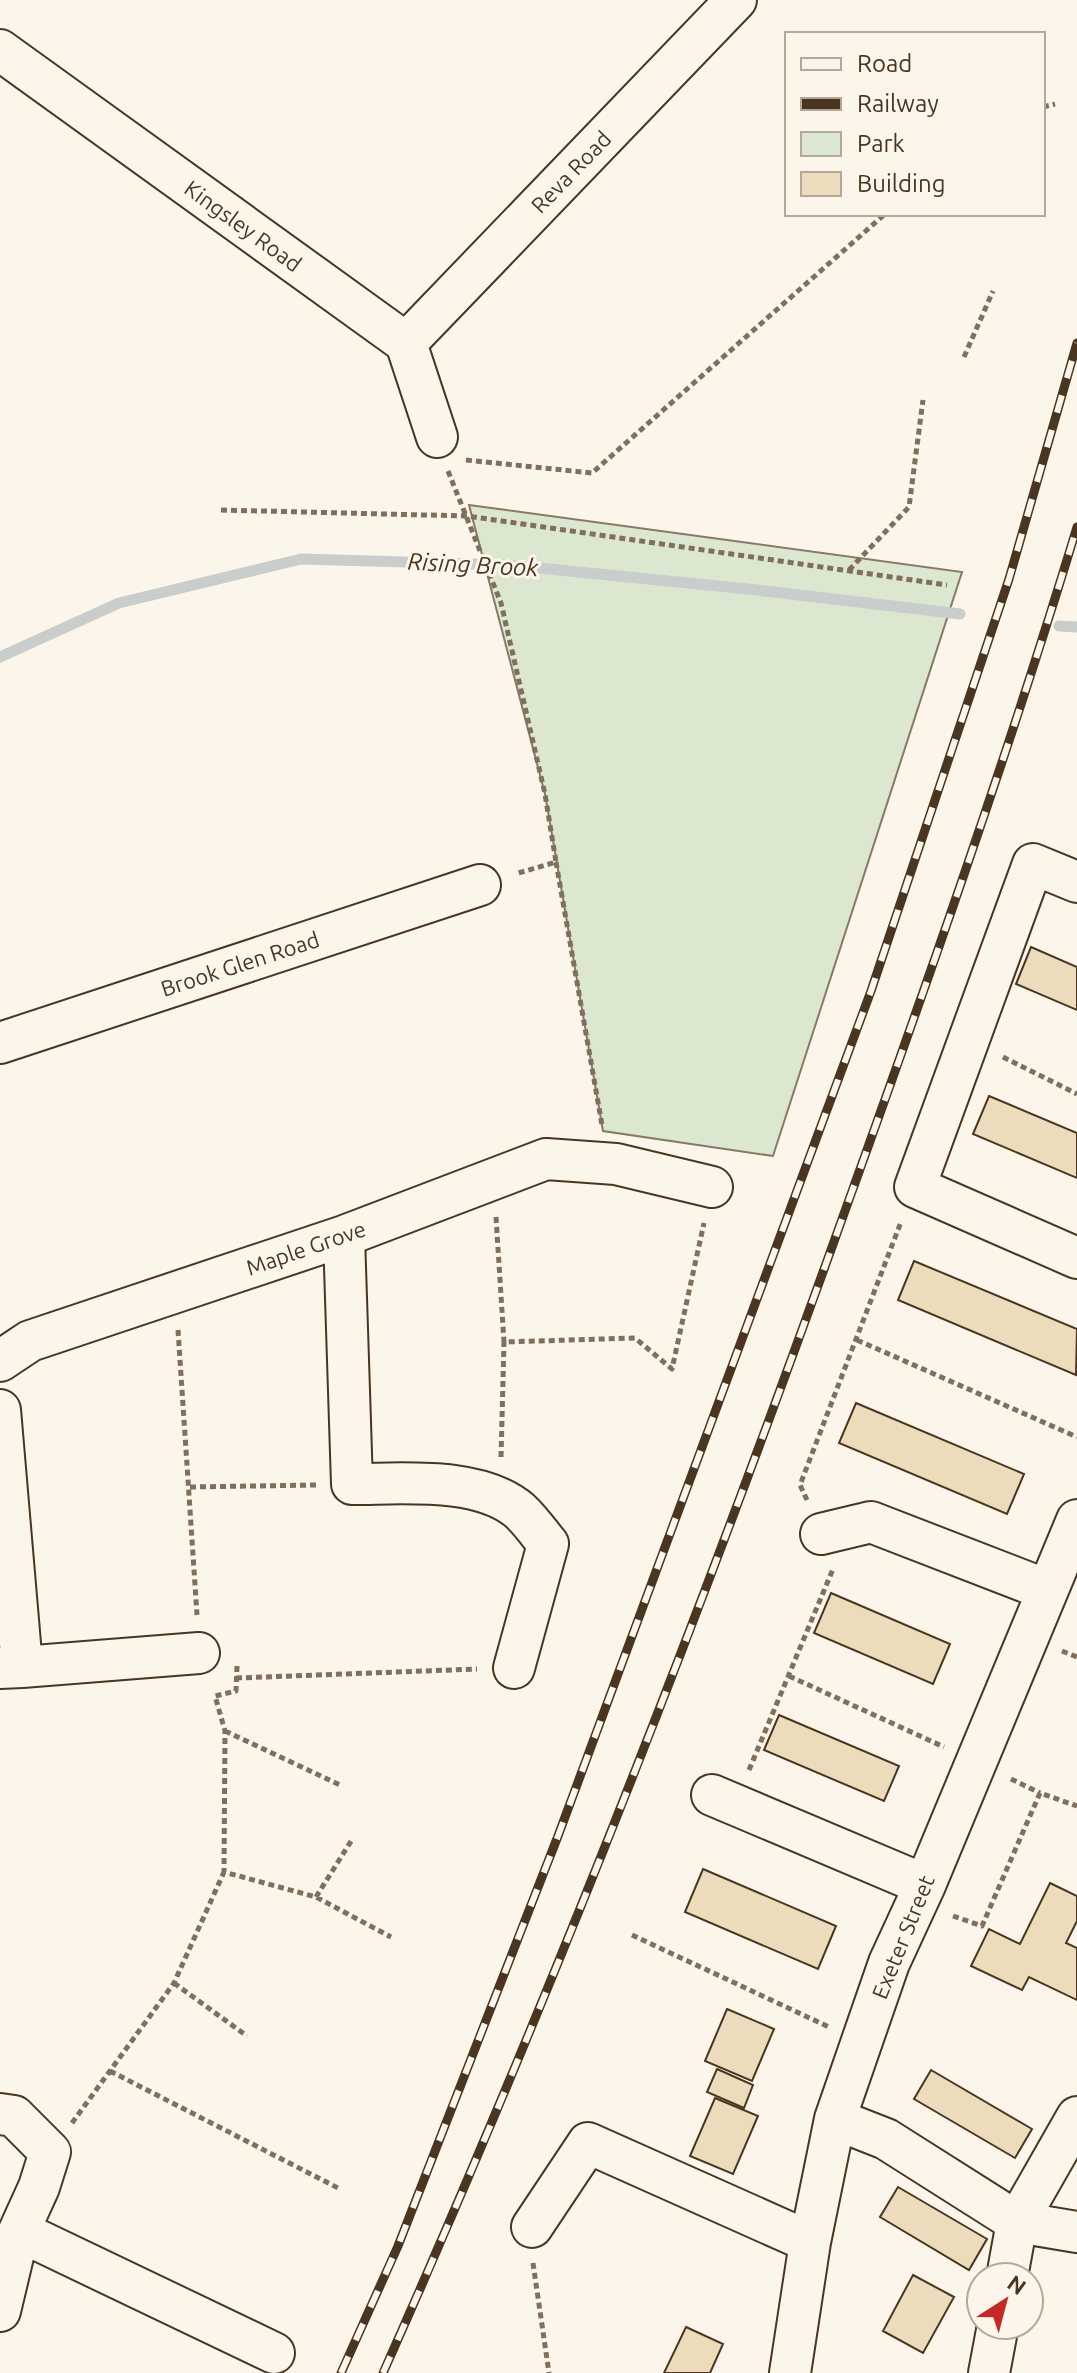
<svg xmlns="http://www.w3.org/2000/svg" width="1077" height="2373" font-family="Ubuntu,sans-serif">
  <rect width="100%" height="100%" fill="#fbf6e9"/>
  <!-- green -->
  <path fill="#dce7d0" stroke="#887966" stroke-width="2" d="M469,505l493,67 -189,584 -170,-25 -58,-337z"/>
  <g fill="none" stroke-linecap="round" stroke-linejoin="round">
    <!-- stream -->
    <path stroke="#c9cecd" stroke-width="11" d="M1059,626l18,1
      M0,657l119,-54 182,-44 208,6 239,24 212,25"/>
  </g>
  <!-- building -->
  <path fill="#ecdcbc" stroke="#4a3520" stroke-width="2" d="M1031,947l46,20v43l-61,-26z
    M989,1096l88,37v45l-104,-44z
    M914,1261l163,68 -1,46 -178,-75z
    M856,1403l168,71 -17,40 -168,-71z
    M831,1593l119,51 -17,40 -119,-51z
    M779,1715l120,51 -15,35 -120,-51z
    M703,1869l133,57 -18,43 -133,-57z
    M1050,1883l27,13v25l-11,22 11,5v52l-48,-23 -7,13 -51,-24 18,-37 31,15z
    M727,2009l47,20 -22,52 -47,-20z
    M717,2069l36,16 -9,23 -37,-16z
    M931,2070l101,59 -17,29 -101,-59z
    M715,2098l43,18 -25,58 -43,-18z
    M898,2187l89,52 -18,31 -89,-53z
    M913,2275l41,22 -31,56 -40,-22z
    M686,2327l37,17 -13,29h-46z"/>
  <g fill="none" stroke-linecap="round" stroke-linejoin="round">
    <defs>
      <path id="minor" d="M0,50l406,293 31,94
        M406,343l330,-343
        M1077,882l-44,-18 -118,323 162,71
        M0,1043l480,-158
        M344,1236l8,248c51,0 127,-8 168,27 10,9 19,22 28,33l-34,124
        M0,1361l30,-20 314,-105 202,-77 70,5 96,23
        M0,1410l22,257 -22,1
        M821,1534l50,-12 176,68
        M22,1667l177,-14
        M712,1795l213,90
        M0,2114l14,2 36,36 -11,35 -20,44 -19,80
        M835,2119l51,20 131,83 60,10
        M532,2227l56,-84 222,99
        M19,2231l255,122
        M1007,2277l10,-55 60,-105
        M790,2373l20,-131 25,-123 54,-156 36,-78 152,-365
        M989,2373l9,-48"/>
    </defs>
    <!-- minor casing -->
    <use href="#minor" stroke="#4a3520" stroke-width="44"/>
    <!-- path -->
    <path stroke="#7f6f5c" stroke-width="5" stroke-dasharray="6 4" stroke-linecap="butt" d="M1043,107l12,-3
      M964,357l29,-66
      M466,460l126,13 293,-259
      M448,471l53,132 44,191 11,68 -41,12
      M221,510l246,6 480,69
      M849,570l60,-63 14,-107
      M556,862l46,263
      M1003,1057l74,37
      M496,1217l8,125 131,-4 37,31 32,-146
      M178,1330l19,285
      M857,1340l220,97
      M501,1457l3,-115
      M190,1487l127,-2
      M807,1500l-7,-15 101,-263
      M1062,1651l15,6
      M237,1666l-1,25 -21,5 10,35 -1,141 92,25 75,40
      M789,1676l155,71
      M236,1678l241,-9
      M225,1731l117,55
      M749,1770l84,-201
      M1011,1779l29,14
      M316,1897l37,-59
      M953,1916l29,10 58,-133 37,13
      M632,1935l197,92
      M174,1983l73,53
      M110,2071l228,117
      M72,2123l102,-140 50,-111
      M533,2263l16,110"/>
    <!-- minor -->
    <use href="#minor" stroke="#fbf6e9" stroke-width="40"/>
    <defs>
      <path id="rail" d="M341,2373l57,-127 160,-410 313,-845 138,-412 68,-236
        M383,2373c168,-377 319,-763 458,-1151 83,-230 165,-461 236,-695"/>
    </defs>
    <!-- rail casing -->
    <use href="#rail" stroke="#4a3520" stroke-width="9"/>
    <!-- rail -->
    <use href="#rail" stroke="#fbf6e9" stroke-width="6" stroke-dasharray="18" stroke-linecap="butt"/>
  </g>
  <g text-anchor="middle" stroke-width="6" stroke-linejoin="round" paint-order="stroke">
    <!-- street labels -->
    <g font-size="22" fill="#4a3520" stroke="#fbf6e9">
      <text transform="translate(571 172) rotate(-46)" y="8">Reva Road</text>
      <text transform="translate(243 226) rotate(36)" y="8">Kingsley Road</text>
      <text transform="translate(240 964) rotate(-18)" y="8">Brook Glen Road</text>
      <text transform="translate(306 1248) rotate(-19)" y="8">Maple Grove</text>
      <text transform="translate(903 1937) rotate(-68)" y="8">Exeter Street</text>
    </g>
    <!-- water labels -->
    <g font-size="24" font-style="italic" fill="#4a3520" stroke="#fbf6e9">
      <text transform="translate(473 565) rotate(3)" y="8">Rising Brook</text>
    </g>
  </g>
  <!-- legend -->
  <rect x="785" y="32" width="260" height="184" fill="#fbf6e9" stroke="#b4a999" stroke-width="2"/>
  <rect x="801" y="58" width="40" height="12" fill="#fbf6e9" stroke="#b4a999" stroke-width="2"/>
  <text x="857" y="72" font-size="24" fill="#4a3520">Road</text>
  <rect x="801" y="98" width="40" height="12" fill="#4a3520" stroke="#b4a999" stroke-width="2"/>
  <text x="857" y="112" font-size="24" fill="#4a3520">Railway</text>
  <rect x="801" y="132" width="40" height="24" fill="#dce7d0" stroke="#b4a999" stroke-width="2"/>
  <text x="857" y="152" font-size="24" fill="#4a3520">Park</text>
  <rect x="801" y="172" width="40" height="24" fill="#ecdcbc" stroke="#b4a999" stroke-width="2"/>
  <text x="857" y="192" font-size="24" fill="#4a3520">Building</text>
  <!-- north arrow -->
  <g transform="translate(1005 2301) rotate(36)"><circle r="38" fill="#fbf6e9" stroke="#b4a999" stroke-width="2"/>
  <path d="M0-6L14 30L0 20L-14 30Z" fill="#c62828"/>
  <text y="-12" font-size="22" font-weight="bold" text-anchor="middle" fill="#4a3520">N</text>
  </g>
</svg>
